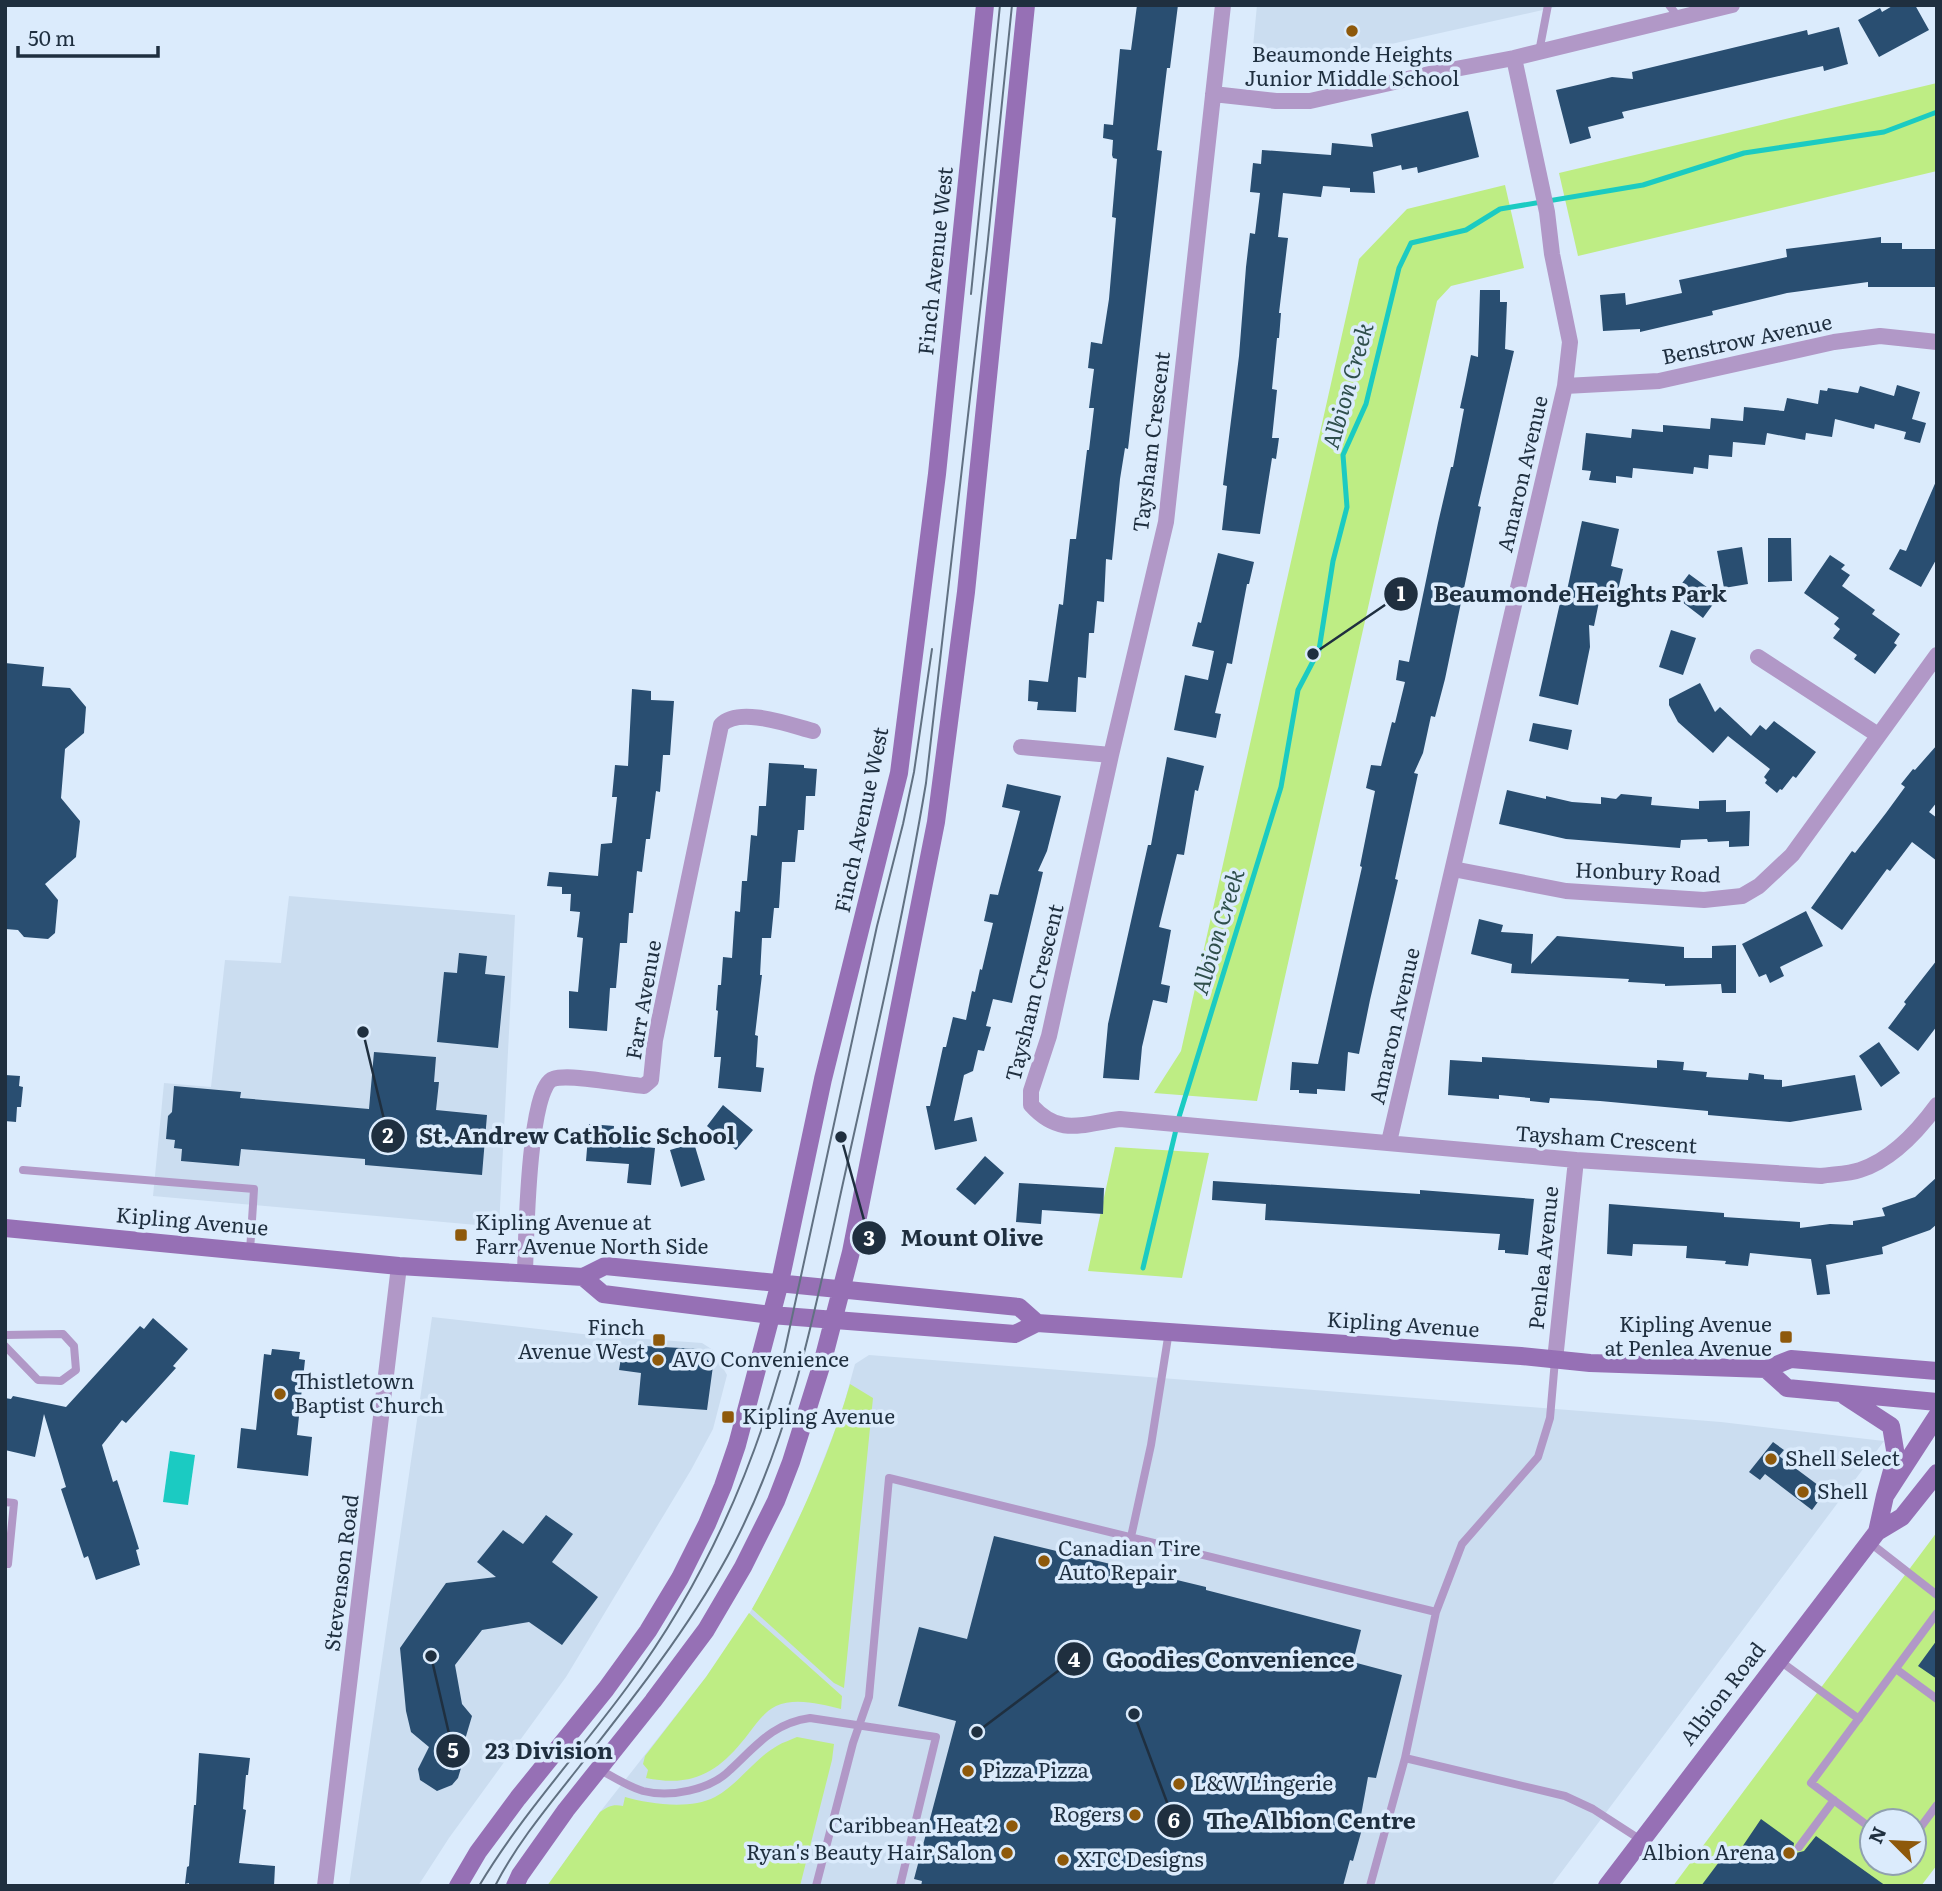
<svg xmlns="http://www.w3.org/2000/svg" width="1942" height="1891" font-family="Literata,serif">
  <rect width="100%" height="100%" fill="#dbebfc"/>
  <!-- built -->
  <path fill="#cbddf0" d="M1257,5h308l-254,57 -59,-5z
    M289,896l226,19 -16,312 -346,-31 11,-113 47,4 14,-127 56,3z
    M432,1317l159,18 111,8 11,7 14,25 -14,54 -22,41 -125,207 -117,161 -31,48h-69z
    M869,1355l852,67 163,19 -333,445h-1004l53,-74 106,-135 38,-54 25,-44 39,-80 33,-84 14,-51z"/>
  <!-- green -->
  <path fill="#beed84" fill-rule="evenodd" d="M1937,83v88l-359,85 -19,-83z
    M1505,185l19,83 -73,18 -14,15 -180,800 -103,-8 27,-42 178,-792 48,-50z
    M1115,1147l94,6 -27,125 -94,-7z
    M850,1384l23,14 -29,290 -10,-5 -82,-74c40,-71 75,-146 98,-225z
    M1937,1532v333l-16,21h-248zM1872,1821h42v42h-42z
    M749,1613l93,83 -1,13c-20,-5 -46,-12 -65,-3 -12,6 -19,17 -27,27 -29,38 -54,55 -103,45l2,-8 -5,-6 2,-8 61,-79z
    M797,1737l37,7 -2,16 -32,126h-253l53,-74c8,-5 12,-8 23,-6l2,-9c25,7 65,13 90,0 24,-13 39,-38 62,-51 6,-4 14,-6 20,-9z"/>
  <!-- water -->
  <path fill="#1bcbc2" d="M170,1451l25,4 -7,50 -25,-3z"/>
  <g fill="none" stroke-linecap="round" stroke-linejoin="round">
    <!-- stream -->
    <path stroke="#1bcbc2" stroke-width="5" d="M1143,1268l36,-151 102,-330 17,-97 21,-40 14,-89 14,-54 -4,-52 23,-51 33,-136 12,-25 55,-13 34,-21 143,-24 101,-32 140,-21 53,-20"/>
  </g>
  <!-- building -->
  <path fill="#294e71" d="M1137,5h41l-8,63h-3l-10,82 5,1 -34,298 -3,-1 -5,31 -8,81 -6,-1 -2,43 -7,-1 -3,32h-5l-3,45 -8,-1 -2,35 -39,-2 1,-8 -10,-1 1,-21 19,2 11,-78 4,1 7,-66h6l11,-89h2l5,-42h-5l5,-39 -6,-1 3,-26 11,2 7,-45 7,-81 -4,-1 5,-58 -4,-1 -1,-3 1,-15 -10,-2 1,-14 9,1 7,-76 11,1z
    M1894,5h21l14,25 -50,27 -21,-37 22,-12 2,4z
    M1839,27l9,37 -24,7 -1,-5 -201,46 2,6 -36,9 3,11 -21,6 -14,-54 56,-13 21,2 -1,-7 175,-42 1,5z
    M1468,111l11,46 -61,16 -1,-6 -15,3 -1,-5 -28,7 2,21 -25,-1v-4l-27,-2 -2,11 -38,-4 -5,44 10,1 -9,75h2l-2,25h-2l-5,51 5,1 -5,48h7l-3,21 -4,-1 -12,76 -38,-4 5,-44 -4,-1 16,-129 7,-89 4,-34 5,1 5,-41 -10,-1 3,-29 8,1 1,-14 69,5 1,-12 41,4 -2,-13z
    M1881,237v6h21v6h35v38h-69v-5l-81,11 -75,18 1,4 -73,17v-3l-37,2 -3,-36 25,-2 1,12 56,-12 -3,-13 108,-23 -1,-8z
    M1480,290h20v12h7l-2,47 9,2 -36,155 3,1 -36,172 -10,38 -4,-1 -8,37 -9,20 4,1 -23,105 3,1 -28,120 -11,54 -11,-2 -3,39 -28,-2v5l-18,-1v-3h-9l2,-28 26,2 44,-197 -2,-1 15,-75 -9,-3 5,-23 10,1 11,-44 3,1 10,-41 -9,-2 3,-20 10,2 29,-139 13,-56h2l11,-58 -4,-1 5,-23 6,-30 7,2z
    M1897,385l23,7 -8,27 14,4 -6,20 -16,-4 2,-7 -31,-8 -1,5 -39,-10 -3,18 -26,-4 -1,7 -38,-7 -2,12 -32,-3 -1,15 -23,-2 -1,14 -14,-2 -1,7 -60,-6 -1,10 -16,-2v7l-27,-3 2,-9 -9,-1 4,-37 45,5 1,-9 31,3v-7l47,4 1,-11 32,3 1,-14 40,4 3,-13 31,6 2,-14 7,1 1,-3 30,5 2,-7 34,10z
    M1937,479v79l-16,29 -32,-18 11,-20 6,2z
    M1582,521l37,8 -8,37 12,3 -7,30 -16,-2 -6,29 -5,-1 1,22 -12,58 -39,-9 23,-102 4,1z
    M1768,538h23l1,43 -24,1z
    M1742,547l6,37 -24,4 -7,-37z
    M1218,553l36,9 -5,22h-2l-15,80 -5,-1 -12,50 6,1 -5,24 -42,-8 11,-55 23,5 6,-29 -22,-5 6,-24 3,1z
    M1830,555l15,10 -4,4 9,6 -8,11 33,24 -3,4 28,20 -6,9 3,2 -22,29 -21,-15 3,-4 -24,-17 7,-9 -6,-5 5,-6 -35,-25z
    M1689,574l30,22 -16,22 -30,-23z
    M1671,630l25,8 -13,37 -24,-8z
    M5,663l39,4 -2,19 28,2 16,19 -2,26 -19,16 -4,49 19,23 -4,36 -31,27 13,16 -3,33 -7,6 -24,-2 -6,-7 -13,-1z
    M1700,683l15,29 5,-5 31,29 9,-11 6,5 8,-9 42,31 -20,26 -3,-2 -11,14 -2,-1 -3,4 -12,-10 2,-3 -3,-3 6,-8 -42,-33 -15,17 -35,-31 -9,-17v-6z
    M632,689l19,2v9l23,1 -4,54h-7l-3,37 -4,-1 -6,48h-4l-4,33 -5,-1 -4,42h-4l-2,30h-7l-4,45h-6l-3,43 -38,-3v-37l9,1 5,-54 -6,-1 3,-25 -10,-1 1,-17h-9v-7l-15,-1 2,-14 49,4 3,-32 11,-1 5,-46h-5l3,-32 13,1z
    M1533,723l39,7 -4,20 -39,-9z
    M1937,745v57l-8,10 8,6v43l-25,-19 -22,29 -3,-2 -45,61 -31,-22 41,-57 3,2 31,-40 19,-26 -4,-3 12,-15 2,1z
    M1167,757l37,9 -6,25 -3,-1 -11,65 -7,-1 -18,73 12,3 -10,54 9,2 -3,17 -14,-3 -11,47 -3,33 -36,-2 5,-54 40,-179h3z
    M769,763l35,2v3l13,1 -2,27h-9l-2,34h-6l-3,32h-13l-3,46h-5l-3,30h-9l-2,37h2l-7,60 3,1 -2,31 8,1 -3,24 -43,-4 3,-31h-7l4,-46 -2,-1 2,-25h3l2,-28 9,1 3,-47 5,1 2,-31h5l4,-46 6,1 2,-30h7z
    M1007,784l54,12 -14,55 -9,20 5,1 -31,131 -19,-4 -7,27 5,1 -7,24 -6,-1 -5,21 -9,4 -10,46 18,-4 5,24 -42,9 -9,-44h4l13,-59h3l7,-30 13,3 6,-29 3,1 5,-23 2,1 11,-47 -9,-2 6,-27 8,1 22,-84 -18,-4z
    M1507,790l39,9v-3l26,6 29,2v-7l15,2 5,-5 31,3 -1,8 48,4v-8l27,-1v12l24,-1 -1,35 -20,1v-6l-21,1 -1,-3 -26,1 -1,8 -114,-9 -67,-15z
    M1806,911l17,35 -43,21 4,9 -14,7 -4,-9 -7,3 -17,-33z
    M1479,919l24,6 -2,7 32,2 -2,30 26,-28 127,11v11h28v-12l24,-1v48h-14l-1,-9 -56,2v-2l-37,-2 1,-3 -118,-6 1,-9 -41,-10z
    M459,953l28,3 -2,18 20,2 -7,72 -61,-6 7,-70 13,1z
    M1937,960v66l-19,25 -30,-23 18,-24 -2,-2z
    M1879,1042l21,31 -19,14 -22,-31z
    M374,1052l62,5 -2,25h5l-3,28 51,5 -5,60 -117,-10v-6l-124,-10 -2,17 -58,-5 1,-12 -8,-1 1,-8 -9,-1 2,-23 4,-4 2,-26 67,6 -1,6 129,11z
    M1482,1057l175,11v-8l27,2 -1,8 24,2 -1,5 42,3 1,-7 15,2v4l18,1v7l73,-12 7,35 -72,12 -82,-7v-4l-108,-10 -50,-3 -1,5 -19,-2v-3l-31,-3v4l-51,-4 2,-35 32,2z
    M5,1075l15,1 -1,10 4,1 -2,20h-4l-1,15 -11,-1z
    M723,1105l30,25 -17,20 -29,-24z
    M589,1124l25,2 -1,15 33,3 -1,3 10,1 -4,37 -24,-2 2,-19 -43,-3z
    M694,1143l11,37 -24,7 -11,-37z
    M985,1156l19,17 -29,32 -19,-16z
    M1937,1177v47l-7,6 -48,17 1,7 -57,11 4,29 -13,1 -6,-36 -61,-6 -2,13 -23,-2 1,-3 -40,-3 1,-12 -54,-2 -1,12 -25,-2 2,-50 115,9v4l76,5v6l30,-4 23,1v-4l32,-5 -3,-8 33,-11z
    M1213,1181l207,13v-4l114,9 -6,56 -23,-2v-3h-7l2,-16 -235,-14 1,-16 -54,-4z
    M1019,1183l85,5 -1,26 -61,-4 -1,14 -25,-2z
    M153,1318l35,31 -15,17 3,2 -50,55 -4,-3 -20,25 11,37 4,-2 17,53 5,16 -3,1 4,15 -44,15 -8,-24 -4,2 -23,-69 5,-2 -22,-73 -9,43 -30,-7v-52l6,1 2,-3 53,11 74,-81 4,3z
    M645,1346l53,3 15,17 -6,44 -69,-5 3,-32 -22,-3 3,-18 23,2z
    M272,1349l28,3 -1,7 6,1 -8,75 15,2 -4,39 -71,-8 4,-40 15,2 8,-76 7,1z
    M1773,1442l11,8 -5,6 47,35 -14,19 -47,-36 -5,6 -11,-8z
    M546,1515l27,19 -21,28 46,35 -36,48 -33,-23 -47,8 -27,35 7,39 10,12 -8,27 -8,4 5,21 -3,10 -6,7 -15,6 -17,-11 -2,-11 11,-22 -18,-15 -5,-21 -6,-63 46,-65 50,-6 -19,-15 26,-32 20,14z
    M994,1536l212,51v3l155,40 -8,32 49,13 -26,103 -8,-1 -8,44 4,1 -11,39 -3,-1 -7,26h-422l1,-5 -8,-2 42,-158 -58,-15 21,-79 48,12z
    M1937,1640v39l-19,-13z
    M199,1753l51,5 -2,17h-2l-3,34 3,1 -7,53 36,3 -1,20h-85v-3l-4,1 2,-17 2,-1 5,-61h2z
    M1761,1819l33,24 -1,6 3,4 8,-2 12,-15 70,50h-185l24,-32 11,2z"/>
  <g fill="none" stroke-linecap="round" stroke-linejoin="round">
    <!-- lane -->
    <path stroke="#b198c7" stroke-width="8" d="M1669,5l10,13
      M1539,52l9,-47
      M23,1170l231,19 -4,62
      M5,1335l58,-1 11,12 2,24 -15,11 -23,-1 -33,-34
      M5,1502l9,1 -6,61h-3
      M1131,1537l20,-92 18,-114
      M1869,1542l68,53
      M1780,1661l79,58
      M1896,1669l41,30
      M1405,1758l160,38 28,13 48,31
      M599,1769c14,8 28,17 44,22 27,7 67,-1 87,-21 26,-24 43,-47 80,-52l126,19 -36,149
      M1872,1829l-61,-46 126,-170
      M1914,1836l23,-31
      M1799,1847l35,-47
      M816,1886l37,-143 16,-46 20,-219 547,134
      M1370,1886l35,-128 31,-146 26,-68 76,-87 12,-39 5,-58"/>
    <!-- street -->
    <path stroke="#b198c7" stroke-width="16" d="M1223,5l-57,517 -55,233 -62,281 -18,55v14c29,32 51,19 89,14l456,41 245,16c12,-2 27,-2 39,-6 31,-10 58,-39 77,-65
      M1213,94l63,7h34l124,-28 80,-15 218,-53
      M1565,386l94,-5 175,-39 46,-6 57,6
      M1758,657l120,78
      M1021,747l90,8
      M1453,869l113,22 138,9 38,-4 17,-10 33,-31 145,-200
      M1389,1142l176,-756 5,-44 -18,-88 -5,-42 -33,-154
      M525,1273c1,-29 3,-186 28,-194 17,-6 70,6 91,7l7,-6 4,-40 66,-315c18,-19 69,0 92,6
      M1555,1360l21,-200
      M325,1886l74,-620"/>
    <!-- secondary -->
    <path stroke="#9670b5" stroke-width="18" d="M5,1228l394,38 184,11 22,-11 414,41 18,16
      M583,1277l20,17 168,21 244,19 22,-11 484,33 69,7 176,6 25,-10 146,12
      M1766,1369l21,19 150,14
      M1845,1396l46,30 5,30 -11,40
      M1877,1532l8,-36 52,-80
      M458,1886l20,-34 40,-54 88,-109 42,-58 32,-53 27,-54 16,-38 14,-41 43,-163 43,-203 76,-306 38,-299 48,-469
      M515,1886l5,-11 46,-65 87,-109 53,-71 37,-63 33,-66 15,-39 32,-102 28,-108 85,-430 30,-230 60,-587
      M1607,1886l270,-354 25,-15 35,-44"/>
    <!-- tram -->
    <path stroke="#617182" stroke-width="2" d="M971,294l29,-289
      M479,1886c43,-72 100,-133 149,-200 71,-96 120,-203 153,-318l96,-442 26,-102 11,-52 18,-123
      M495,1886c22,-43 54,-81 84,-119 56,-72 113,-142 155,-223 60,-116 83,-244 111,-370 29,-130 59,-260 81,-391l61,-534 25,-244"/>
  </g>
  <!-- markers -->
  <g fill="#8e590b" stroke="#dbebfc" stroke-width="2.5">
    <circle cx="1352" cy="31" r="7"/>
    <rect x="454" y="1228" width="14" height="14" rx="3.5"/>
    <rect x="1779" y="1330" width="14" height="14" rx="3.5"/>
    <rect x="652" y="1333" width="14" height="14" rx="3.5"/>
    <circle cx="658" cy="1360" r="7"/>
    <circle cx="280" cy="1394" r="7"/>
    <rect x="721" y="1410" width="14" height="14" rx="3.5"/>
    <circle cx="1771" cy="1459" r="7"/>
    <circle cx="1803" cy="1492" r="7"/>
    <circle cx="1044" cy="1561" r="7"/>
    <circle cx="968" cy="1771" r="7"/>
    <circle cx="1179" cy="1784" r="7"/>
    <circle cx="1135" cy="1815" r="7"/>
    <circle cx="1012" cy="1826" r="7"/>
    <circle cx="1007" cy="1853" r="7"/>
    <circle cx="1789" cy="1853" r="7"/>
    <circle cx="1063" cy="1860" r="7"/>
  </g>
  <g text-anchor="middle" stroke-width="7" stroke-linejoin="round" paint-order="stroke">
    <!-- poi labels -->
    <g font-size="21" fill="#1f2f3f" stroke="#dbebfc" text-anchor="start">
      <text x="1352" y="62" text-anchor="middle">Beaumonde Heights<tspan x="1352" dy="24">Junior Middle School</tspan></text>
      <text x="475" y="1230">Kipling Avenue at<tspan x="475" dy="24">Farr Avenue North Side</tspan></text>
      <text x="1772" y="1332" text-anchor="end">Kipling Avenue<tspan x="1772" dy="24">at Penlea Avenue</tspan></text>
      <text x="645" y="1335" text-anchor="end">Finch<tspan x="645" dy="24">Avenue West</tspan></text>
      <text x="672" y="1367">AVO Convenience</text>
      <text x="294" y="1389">Thistletown<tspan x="294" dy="24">Baptist Church</tspan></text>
      <text x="742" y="1424">Kipling Avenue</text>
      <text x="1785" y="1466">Shell Select</text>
      <text x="1817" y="1499">Shell</text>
      <text x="1058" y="1556">Canadian Tire<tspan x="1058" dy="24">Auto Repair</tspan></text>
      <text x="982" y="1778">Pizza Pizza</text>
      <text x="1193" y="1791">L&amp;W Lingerie</text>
      <text x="1121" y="1822" text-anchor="end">Rogers</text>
      <text x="998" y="1833" text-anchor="end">Caribbean Heat 2</text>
      <text x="993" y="1860" text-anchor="end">Ryan's Beauty Hair Salon</text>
      <text x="1775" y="1860" text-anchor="end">Albion Arena</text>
      <text x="1077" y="1867">XTC Designs</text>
    </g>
    <!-- street labels -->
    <g font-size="21" fill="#1f2f3f" stroke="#dbebfc">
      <text transform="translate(936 261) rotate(-84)" y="7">Finch Avenue West</text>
      <text transform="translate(1747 340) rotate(-12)" y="7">Benstrow Avenue</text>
      <text transform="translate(1152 442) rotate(-83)" y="7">Taysham Crescent</text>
      <text transform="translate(1523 474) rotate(-77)" y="7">Amaron Avenue</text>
      <text transform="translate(862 820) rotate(-78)" y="7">Finch Avenue West</text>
      <text transform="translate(1648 873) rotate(2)" y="7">Honbury Road</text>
      <text transform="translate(1035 993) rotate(-76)" y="7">Taysham Crescent</text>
      <text transform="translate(644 1000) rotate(-80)" y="7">Farr Avenue</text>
      <text transform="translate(1395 1026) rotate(-77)" y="7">Amaron Avenue</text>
      <text transform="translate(1606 1140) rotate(4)" y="7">Taysham Crescent</text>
      <text transform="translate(192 1222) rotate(5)" y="7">Kipling Avenue</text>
      <text transform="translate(1544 1258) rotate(-84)" y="7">Penlea Avenue</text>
      <text transform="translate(1403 1325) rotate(4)" y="7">Kipling Avenue</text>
      <text transform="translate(342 1573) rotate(-83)" y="7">Stevenson Road</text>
      <text transform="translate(1723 1694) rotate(-52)" y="7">Albion Road</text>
    </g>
    <!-- water labels -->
    <g font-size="23" font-style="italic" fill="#2f4f4c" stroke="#dbebfc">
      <text transform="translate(1348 386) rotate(-74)" y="8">Albion Creek</text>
      <text transform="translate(1218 932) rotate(-73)" y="8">Albion Creek</text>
    </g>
  </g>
  <!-- callouts -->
  <path fill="none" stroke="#1f2f3f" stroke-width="2.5" d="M1313 654L1401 594M363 1032L388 1136M841 1137L869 1238M977 1732L1074 1659M431 1656L453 1751M1134 1714L1174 1821"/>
  <g fill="#1f2f3f" stroke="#dbebfc" stroke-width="2.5">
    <circle cx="1313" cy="654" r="7"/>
    <circle cx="363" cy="1032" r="7"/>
    <circle cx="841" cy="1137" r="7"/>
    <circle cx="977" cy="1732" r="7"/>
    <circle cx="431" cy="1656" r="7"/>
    <circle cx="1134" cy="1714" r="7"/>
    <circle cx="1401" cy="594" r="18"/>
    <circle cx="388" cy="1136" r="18"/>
    <circle cx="869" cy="1238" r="18"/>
    <circle cx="1074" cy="1659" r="18"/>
    <circle cx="453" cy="1751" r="18"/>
    <circle cx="1174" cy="1821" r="18"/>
  </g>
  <g font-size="21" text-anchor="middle" font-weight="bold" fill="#fff">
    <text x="1401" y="601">1</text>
    <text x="388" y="1143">2</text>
    <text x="869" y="1246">3</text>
    <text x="1074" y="1667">4</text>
    <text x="453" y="1758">5</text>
    <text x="1174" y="1828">6</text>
  </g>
  <g font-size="23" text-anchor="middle" font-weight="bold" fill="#1f2f3f" stroke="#dbebfc" stroke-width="7" stroke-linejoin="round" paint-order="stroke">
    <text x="1580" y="602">Beaumonde Heights Park</text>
    <text x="577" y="1144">St. Andrew Catholic School</text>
    <text x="972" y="1246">Mount Olive</text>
    <text x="1230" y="1668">Goodies Convenience</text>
    <text x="549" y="1759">23 Division</text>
    <text x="1311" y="1829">The Albion Centre</text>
  </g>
  <!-- border -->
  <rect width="1942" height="1891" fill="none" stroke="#1f2f3f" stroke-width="14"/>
  <!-- north arrow -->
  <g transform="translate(1893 1842) rotate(294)"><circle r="33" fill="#dbebfc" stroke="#90a0b0" stroke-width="2"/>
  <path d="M0-5L12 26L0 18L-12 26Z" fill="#8e590b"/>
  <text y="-10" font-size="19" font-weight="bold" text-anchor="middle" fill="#1f2f3f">N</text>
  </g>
  <!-- scale -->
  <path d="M18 46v10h140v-10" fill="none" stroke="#1f2f3f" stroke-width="3.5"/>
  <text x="28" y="46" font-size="21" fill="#1f2f3f" stroke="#dbebfc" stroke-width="5" paint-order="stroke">50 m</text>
</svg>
